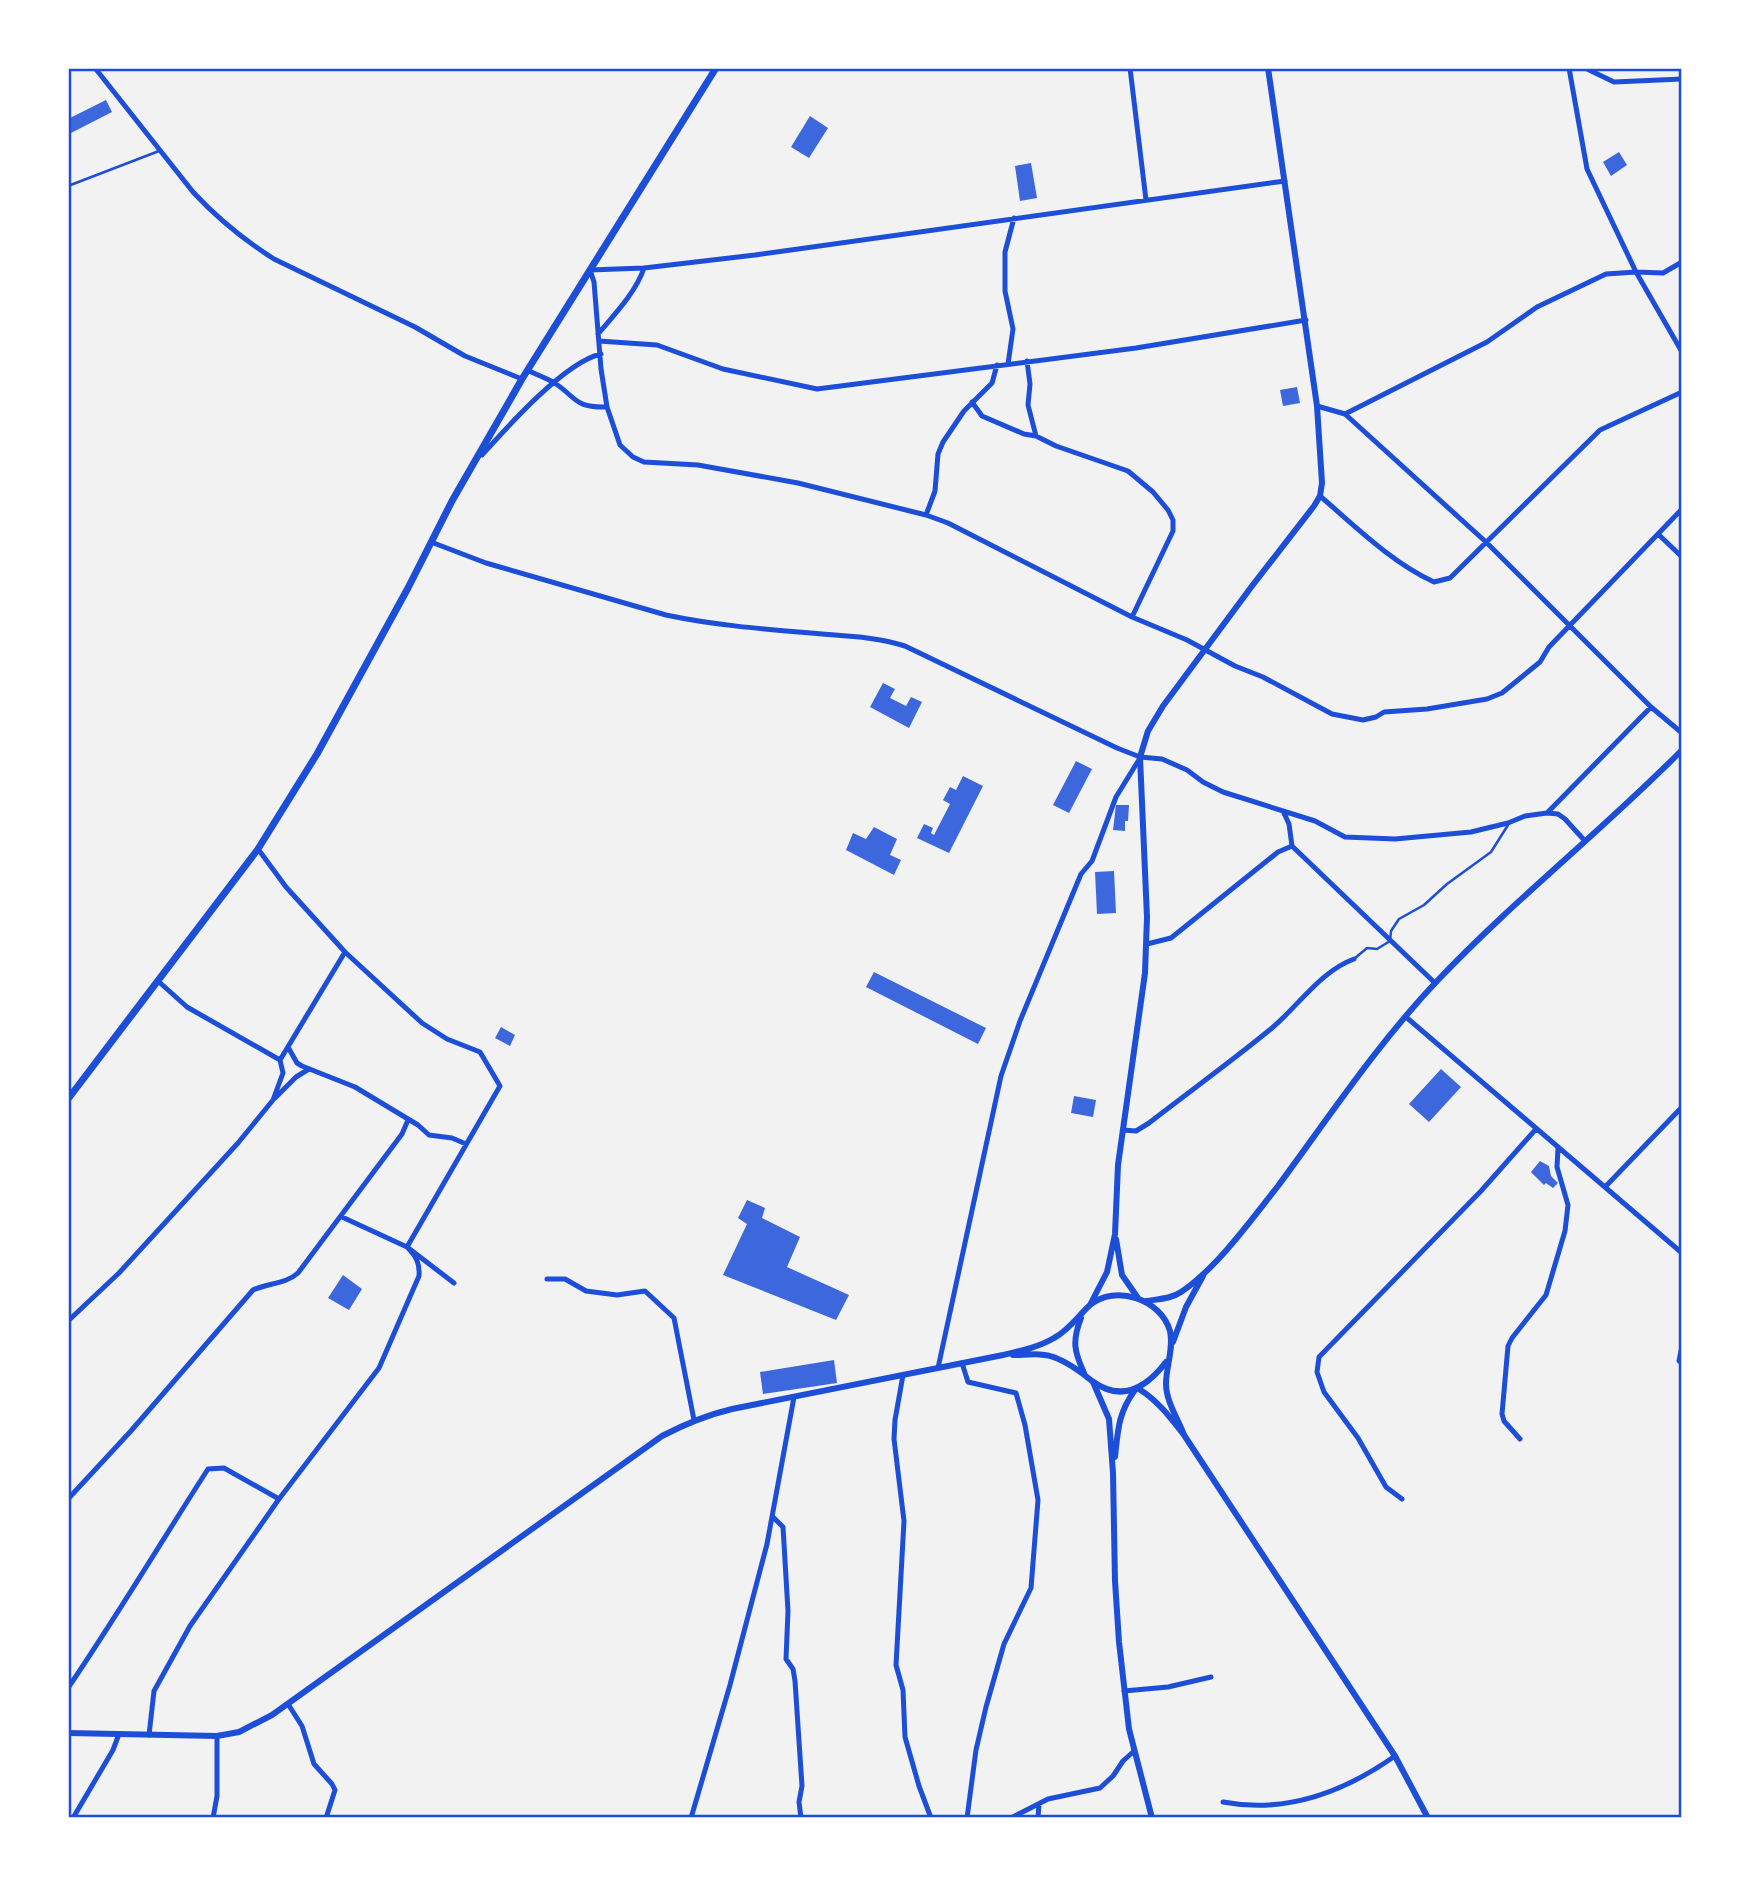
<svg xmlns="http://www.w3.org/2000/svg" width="1750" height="1886" font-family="'PT Sans Narrow',sans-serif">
  <rect width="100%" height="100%" fill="#f2f2f2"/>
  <!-- building -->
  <path fill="#3d67dc" d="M106,100l6,12 -41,21 -3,-14z
    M810,116l18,12 -19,30 -18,-11z
    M1619,152l8,13 -16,11 -8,-14z
    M1031,163l6,35 -17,3 -5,-35z
    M1297,387l3,16 -17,3 -3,-16z
    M883,683l12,6 -5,9 16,8 5,-9 11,5 -13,26 -39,-21z
    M1076,761l16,8 -23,44 -16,-8z
    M963,776l20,10 -34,67 -32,-15 7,-14 9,4 -2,5 3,2 16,-31 -7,-4 7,-13 6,3z
    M1116,805h13l-1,16h-3v10l-12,-1z
    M874,827l23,12 -7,16 11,5 -7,15 -48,-25 7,-17 13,6z
    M1114,871l2,42 -19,1 -2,-42z
    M874,972l112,56 -8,16 -112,-57z
    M501,1027l14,8 -5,11 -15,-8z
    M1441,1069l20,18 -32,35 -20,-18z
    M1074,1096l22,4 -3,17 -22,-4z
    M1540,1161l9,5 2,10 7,7 -5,5 -7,-5 -2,2 -13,-13z
    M747,1200l18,8 -3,10 38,19 -13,30 62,28 -13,25 -113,-45 24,-51 -9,-6z
    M343,1275l19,14 -13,21 -21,-12z
    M834,1360l3,23 -74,11 -3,-22z"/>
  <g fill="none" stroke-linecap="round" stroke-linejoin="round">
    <!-- service -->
    <path stroke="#1d4ed8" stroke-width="2.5" d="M68,186l91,-35
      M1354,959l13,-11 10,1 13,-8 1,-10 8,-12 25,-14 23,-21 44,-32 17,-27"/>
    <!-- minor -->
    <path stroke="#1d4ed8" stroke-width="5" d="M95,68l98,124c24,26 51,48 81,67l141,68 50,29 57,23
      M1130,68l16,132
      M1569,68l18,101 49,103 46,80
      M1585,68l29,14 68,-3
      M598,334c17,-20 38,-42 46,-66
      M599,341l58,4 66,24 94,20 319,-41 170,-28
      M1027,361l3,23 -2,21 8,31
      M1008,364l5,-35 -8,-38v-39l9,-34
      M527,370c8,4 17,7 26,12 24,15 20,26 54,25l13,38 13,12 11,5 54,3 100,18 128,32 22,8 184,94 55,23 48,26 28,11 69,37 31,6 13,-3 8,-5 43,-3 60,-10 15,-6 38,-31 9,-15 133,-138
      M972,402l10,14 42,18 12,2 20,10 72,25 25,21 15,18 5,10v11l-41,86
      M1317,406l28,8 142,129 164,164 31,26
      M607,407l-6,-38 -7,-87 -4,-12 54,-2 111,-13 530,-74
      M1345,414l142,-72 50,-35 69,-33 30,-2 27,1 19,-11
      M482,455c26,-29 83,-93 119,-101
      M1320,496c36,31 71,66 114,86l16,-4 150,-148 82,-38
      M926,515l9,-24 3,-37 5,-12 21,-31 28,-28 5,-18
      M1658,534l24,23
      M431,542l55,21 180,52c47,10 96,14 144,18 32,3 64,3 95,13l212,102 23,9 22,2 25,11 16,12 20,10 92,29 30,16 50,2 76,-7 37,-9 17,-7 22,-3 11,1 7,5 20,22
      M1283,811l6,13 3,22 143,137
      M1547,813l104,-106
      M1147,944l24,-6 107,-86 14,-6
      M158,981l29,26 93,53
      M1406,1017l276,236
      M288,1047l9,16 5,3 53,21 63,38 11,10 23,3 14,6
      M275,1098l21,-21 13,-8
      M1123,1130l13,1 13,-8c41,-32 83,-62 123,-95 27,-23 49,-57 82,-69
      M1606,1186l76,-79
      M342,1217l65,30 47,36
      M547,1279h18l21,12 31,4 28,-4 29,27 20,102
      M68,1321l51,-48 119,-130 35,-43 10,-27 -3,-13 65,-108
      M1682,1346l-3,15 3,2
      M962,1363l6,19 48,11 9,32 13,75 -7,88 -27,56 -18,63 -10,43 -9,68
      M938,1368l63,-292 19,-55 61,-147 11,-13 24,-64 24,-39
      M903,1375l-8,45 -1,19 10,82 -8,144 7,25 2,47 14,49 12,32
      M1520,1439l-16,-18 -2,-7 6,-68 4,-8 34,-43 19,-64 3,-26 -11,-38 1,-19
      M68,1499l62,-67 123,-142c15,-7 33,-6 45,-17l104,-139 6,-14
      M1402,1499l-16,-12 -28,-49 -34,-46 -7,-20 2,-15 162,-166 55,-62
      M773,1517l10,10 5,84 -2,48 7,10 2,12 7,105 -3,16 2,16
      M68,1688c49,-72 93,-146 140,-219l16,-1 55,31
      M1124,1691l44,-4 43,-10
      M288,1704l14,22 12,38 18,20 3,6 -9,28
      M149,1735l5,-44 36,-65 89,-127 100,-131 40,-92c1,-13 -3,-20 -12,-29l93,-161 -20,-34 -33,-13 -25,-16 -77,-71 -59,-65 -28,-38
      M1223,1802c63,12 121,-10 172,-46
      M73,1818l40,-68 6,-16
      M213,1818l4,-22v-60
      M691,1818l39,-133 37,-141 27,-147
      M1011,1818l37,-19 52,-11 13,-12 10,-15 10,-9
      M1038,1818l1,-14"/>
    <!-- tertiary -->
    <path stroke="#1d4ed8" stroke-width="6" d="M1116,1239l6,36 16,23
      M1146,1301c12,-2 25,-2 35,-9 35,-23 71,-73 97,-106 51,-69 100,-143 160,-206 77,-81 165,-150 244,-230
      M1090,1305l17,-33 8,-38 3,-69 27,-192 2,-56 -7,-160 8,-26 15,-25 89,-120 62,-80 6,-10 2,-13 -5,-77 -49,-338
      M1081,1318c-9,23 -7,33 3,55
      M1173,1342l13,-35 17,-31
      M1013,1355c13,0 30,-3 43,3 13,5 25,14 36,23 30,22 55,6 74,-19
      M1093,1382l16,37 4,54 2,108 4,61 10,87 23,89
      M1139,1389c19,12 31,28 45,46l211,321 33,62
      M1115,1457c3,-27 3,-44 20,-67
      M68,1733l149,3 22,-4 33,-17 390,-279c23,-12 45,-21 70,-27l271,-54c17,-4 36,-8 51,-17 15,-8 24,-22 36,-33 25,-21 71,-6 80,26 4,17 -4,36 -4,53 0,17 12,35 18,51"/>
    <!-- secondary -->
    <path stroke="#1d4ed8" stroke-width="7" d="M68,1099l190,-250 59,-95 91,-166 44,-87 70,-122 194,-311"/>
  </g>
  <!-- border -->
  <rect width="1750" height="1886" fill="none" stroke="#ffffff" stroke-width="140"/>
  <rect x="70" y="70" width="1610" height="1746" fill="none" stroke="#1d4ed8" stroke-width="2.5"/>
</svg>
